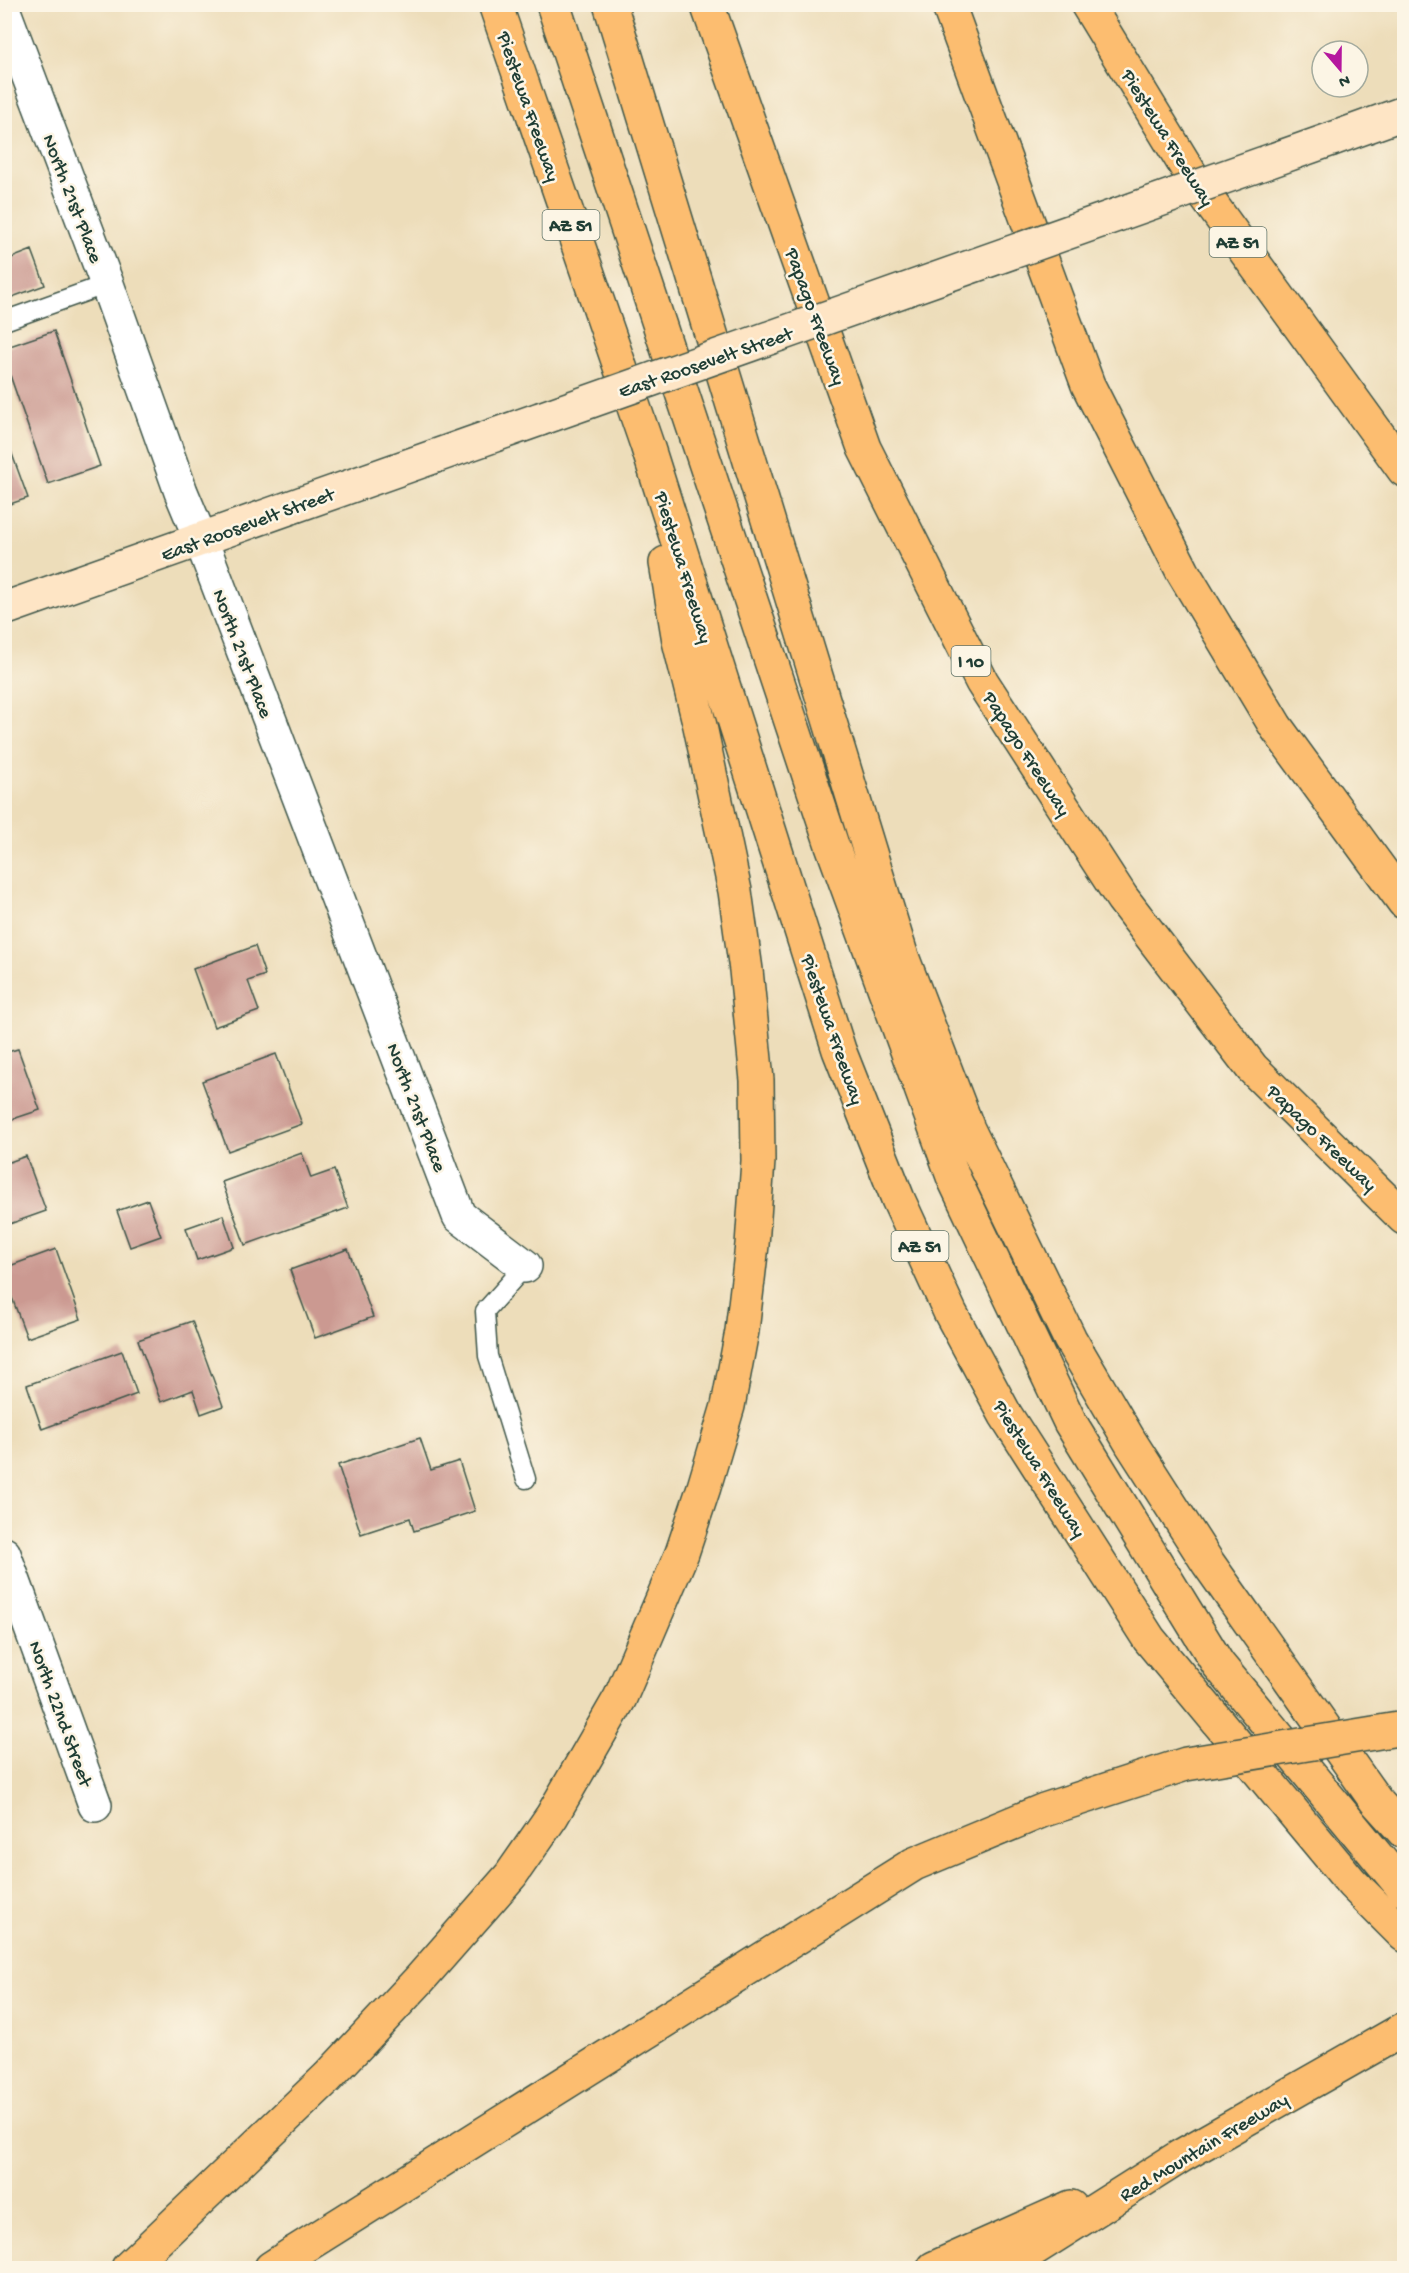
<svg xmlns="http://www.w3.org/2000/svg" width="1409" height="2273" font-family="'Gochi Hand',sans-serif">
  <rect width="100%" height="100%" fill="#fcf5e5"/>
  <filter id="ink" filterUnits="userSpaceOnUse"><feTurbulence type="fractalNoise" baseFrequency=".0167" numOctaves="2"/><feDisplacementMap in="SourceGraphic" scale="12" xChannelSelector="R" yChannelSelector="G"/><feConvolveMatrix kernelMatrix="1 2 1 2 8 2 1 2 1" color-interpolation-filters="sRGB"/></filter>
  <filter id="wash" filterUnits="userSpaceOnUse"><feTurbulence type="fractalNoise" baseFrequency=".008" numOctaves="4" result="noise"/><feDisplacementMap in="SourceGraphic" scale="24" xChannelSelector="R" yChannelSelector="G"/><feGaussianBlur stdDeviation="1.35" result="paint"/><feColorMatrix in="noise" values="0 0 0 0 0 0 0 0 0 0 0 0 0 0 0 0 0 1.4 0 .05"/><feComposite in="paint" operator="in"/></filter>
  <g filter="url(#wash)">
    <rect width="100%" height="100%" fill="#edddba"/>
    <g id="blocks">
      <!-- building -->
      <path fill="#cb9991" d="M32,250l13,35 -41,15v-39z
        M54,331l46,135 -52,18 -44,-126v-10z
        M4,432l24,66 -24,8z
        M255,946l10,29 -17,6 11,30 -45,16 -21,-58z
        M18,1049l22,61 -36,12v-69z
        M276,1054l26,70 -74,27 -26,-70z
        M302,1153l9,25 23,-8 14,38 -103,37 -23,-63z
        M26,1156l20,55 -42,15v-62z
        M148,1200l13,36 -31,11 -13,-36z
        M223,1215l11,32 -37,13 -11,-32z
        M56,1249l25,70 -54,19 -23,-62v-8z
        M348,1249l25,68 -58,21 -25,-68z
        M192,1321l31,85 -22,8 -8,-24 -32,12 -23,-62z
        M122,1351l15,43 -95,35 -15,-44z
        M420,1438l11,32 28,-9 16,50 -61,20 -4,-13 -49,16 -23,-69z"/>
    </g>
  </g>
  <g filter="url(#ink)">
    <use href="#blocks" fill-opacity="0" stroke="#3e5548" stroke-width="1.5"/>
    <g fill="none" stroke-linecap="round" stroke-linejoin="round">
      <defs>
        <path id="lane" d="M4,321l103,-37
          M525,1266l-40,45 3,45 38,123"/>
        <path id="street" d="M4,11l103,273 74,208 20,48 258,676 66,50
          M4,1554l91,251"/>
        <path id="secondary" d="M1332,139l72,-26
          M4,609l536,-190"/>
        <path id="highway" d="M495,4l152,441 192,605 59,149 52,113 55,102 144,225 203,244 52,52
          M553,4l279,841 122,334 116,243 148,242 186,225
          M610,4l291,950 67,175 102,210 61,104 77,120 168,238 28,31
          M707,4l157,444 118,234 140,216 130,170 152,150
          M948,4l140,381 95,187 93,155 128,175
          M1087,4l109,179 208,287
          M128,2268l200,-191 91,-97 92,-105 41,-59 68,-118 62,-145 22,-66 24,-81 14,-75 10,-86 6,-84 -1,-81 -11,-110 -11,-79 -35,-165 -21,-85 -13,-78
          M271,2268l23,-15
          M934,2268l137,-61
          M1004,2268l177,-112 223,-127"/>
      </defs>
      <!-- lane casing -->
      <use href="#lane" stroke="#3e5548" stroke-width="21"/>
      <!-- street casing -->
      <use href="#street" stroke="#3e5548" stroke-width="36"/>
      <!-- secondary casing -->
      <use href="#secondary" stroke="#3e5548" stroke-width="36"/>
      <!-- highway casing -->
      <use href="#highway" stroke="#3e5548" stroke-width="36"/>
      <!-- lane -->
      <use href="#lane" stroke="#fff" stroke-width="18"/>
      <!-- street -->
      <use href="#street" stroke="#fff" stroke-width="33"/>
      <!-- secondary -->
      <use href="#secondary" stroke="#fee5c5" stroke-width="33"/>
      <!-- highway -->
      <use href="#highway" stroke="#fcbd6f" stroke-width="33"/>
      <defs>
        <path id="secondary-bridge" d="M540,419l792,-280"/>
        <path id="highway-bridge" d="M294,2253l620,-389 130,-54 142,-46 218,-36"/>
      </defs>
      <!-- secondary-bridge casing -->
      <use href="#secondary-bridge" stroke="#3e5548" stroke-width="36" stroke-linecap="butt"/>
      <!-- highway-bridge casing -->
      <use href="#highway-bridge" stroke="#3e5548" stroke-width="36" stroke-linecap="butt"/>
      <!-- secondary-bridge -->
      <use href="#secondary-bridge" stroke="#fee5c5" stroke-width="33"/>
      <!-- highway-bridge -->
      <use href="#highway-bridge" stroke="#fcbd6f" stroke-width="33"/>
    </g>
  </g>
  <g text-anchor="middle" stroke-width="5" stroke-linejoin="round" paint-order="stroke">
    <!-- shield labels -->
    <g fill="#fcf5e5" stroke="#617469" stroke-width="1.5">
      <rect x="542.5" y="210" width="57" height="30" rx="4.5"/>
      <rect x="1209.5" y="227" width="57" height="30" rx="4.5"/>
      <rect x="951.5" y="646" width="39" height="30" rx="4.5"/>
      <rect x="891.5" y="1231" width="57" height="30" rx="4.5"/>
    </g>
    <g font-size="18" font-weight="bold" fill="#1f3d34">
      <text x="571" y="231">AZ 51</text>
      <text x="1238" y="248">AZ 51</text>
      <text x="971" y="667">I 10</text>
      <text x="920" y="1252">AZ 51</text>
    </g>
    <!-- street labels -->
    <g font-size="20" fill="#1f3d34" stroke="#fcf5e5">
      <text transform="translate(530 106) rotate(71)" y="7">Piestewa Freeway</text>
      <text transform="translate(1169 137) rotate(58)" y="7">Piestewa Freeway</text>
      <text transform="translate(74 198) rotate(69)" y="7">North 21st Place</text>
      <text transform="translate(817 316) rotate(70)" y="7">Papago Freeway</text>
      <text transform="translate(705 361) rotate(-19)" y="7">East Roosevelt Street</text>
      <text transform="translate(247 523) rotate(-20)" y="7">East Roosevelt Street</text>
      <text transform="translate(685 567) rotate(73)" y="7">Piestewa Freeway</text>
      <text transform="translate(244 653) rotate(69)" y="7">North 21st Place</text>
      <text transform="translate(1028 753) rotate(57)" y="7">Papago Freeway</text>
      <text transform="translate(834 1029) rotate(71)" y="7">Piestewa Freeway</text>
      <text transform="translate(418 1107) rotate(69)" y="7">North 21st Place</text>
      <text transform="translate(1323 1137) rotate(44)" y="7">Papago Freeway</text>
      <text transform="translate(1041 1468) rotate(58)" y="7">Piestewa Freeway</text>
      <text transform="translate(62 1713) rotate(70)" y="7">North 22nd Street</text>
      <text transform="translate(1203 2146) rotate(-31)" y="7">Red Mountain Freeway</text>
    </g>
  </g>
  <!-- margin -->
  <rect width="1409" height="2273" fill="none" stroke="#fcf5e5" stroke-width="24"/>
  <!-- north arrow -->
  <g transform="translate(1340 69) rotate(160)"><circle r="28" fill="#fcf5e5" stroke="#a4ab9e" stroke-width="1.5"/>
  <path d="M0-4.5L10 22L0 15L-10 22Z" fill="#b5179e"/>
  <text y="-9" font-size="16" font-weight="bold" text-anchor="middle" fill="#1f3d34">N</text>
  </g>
</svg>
